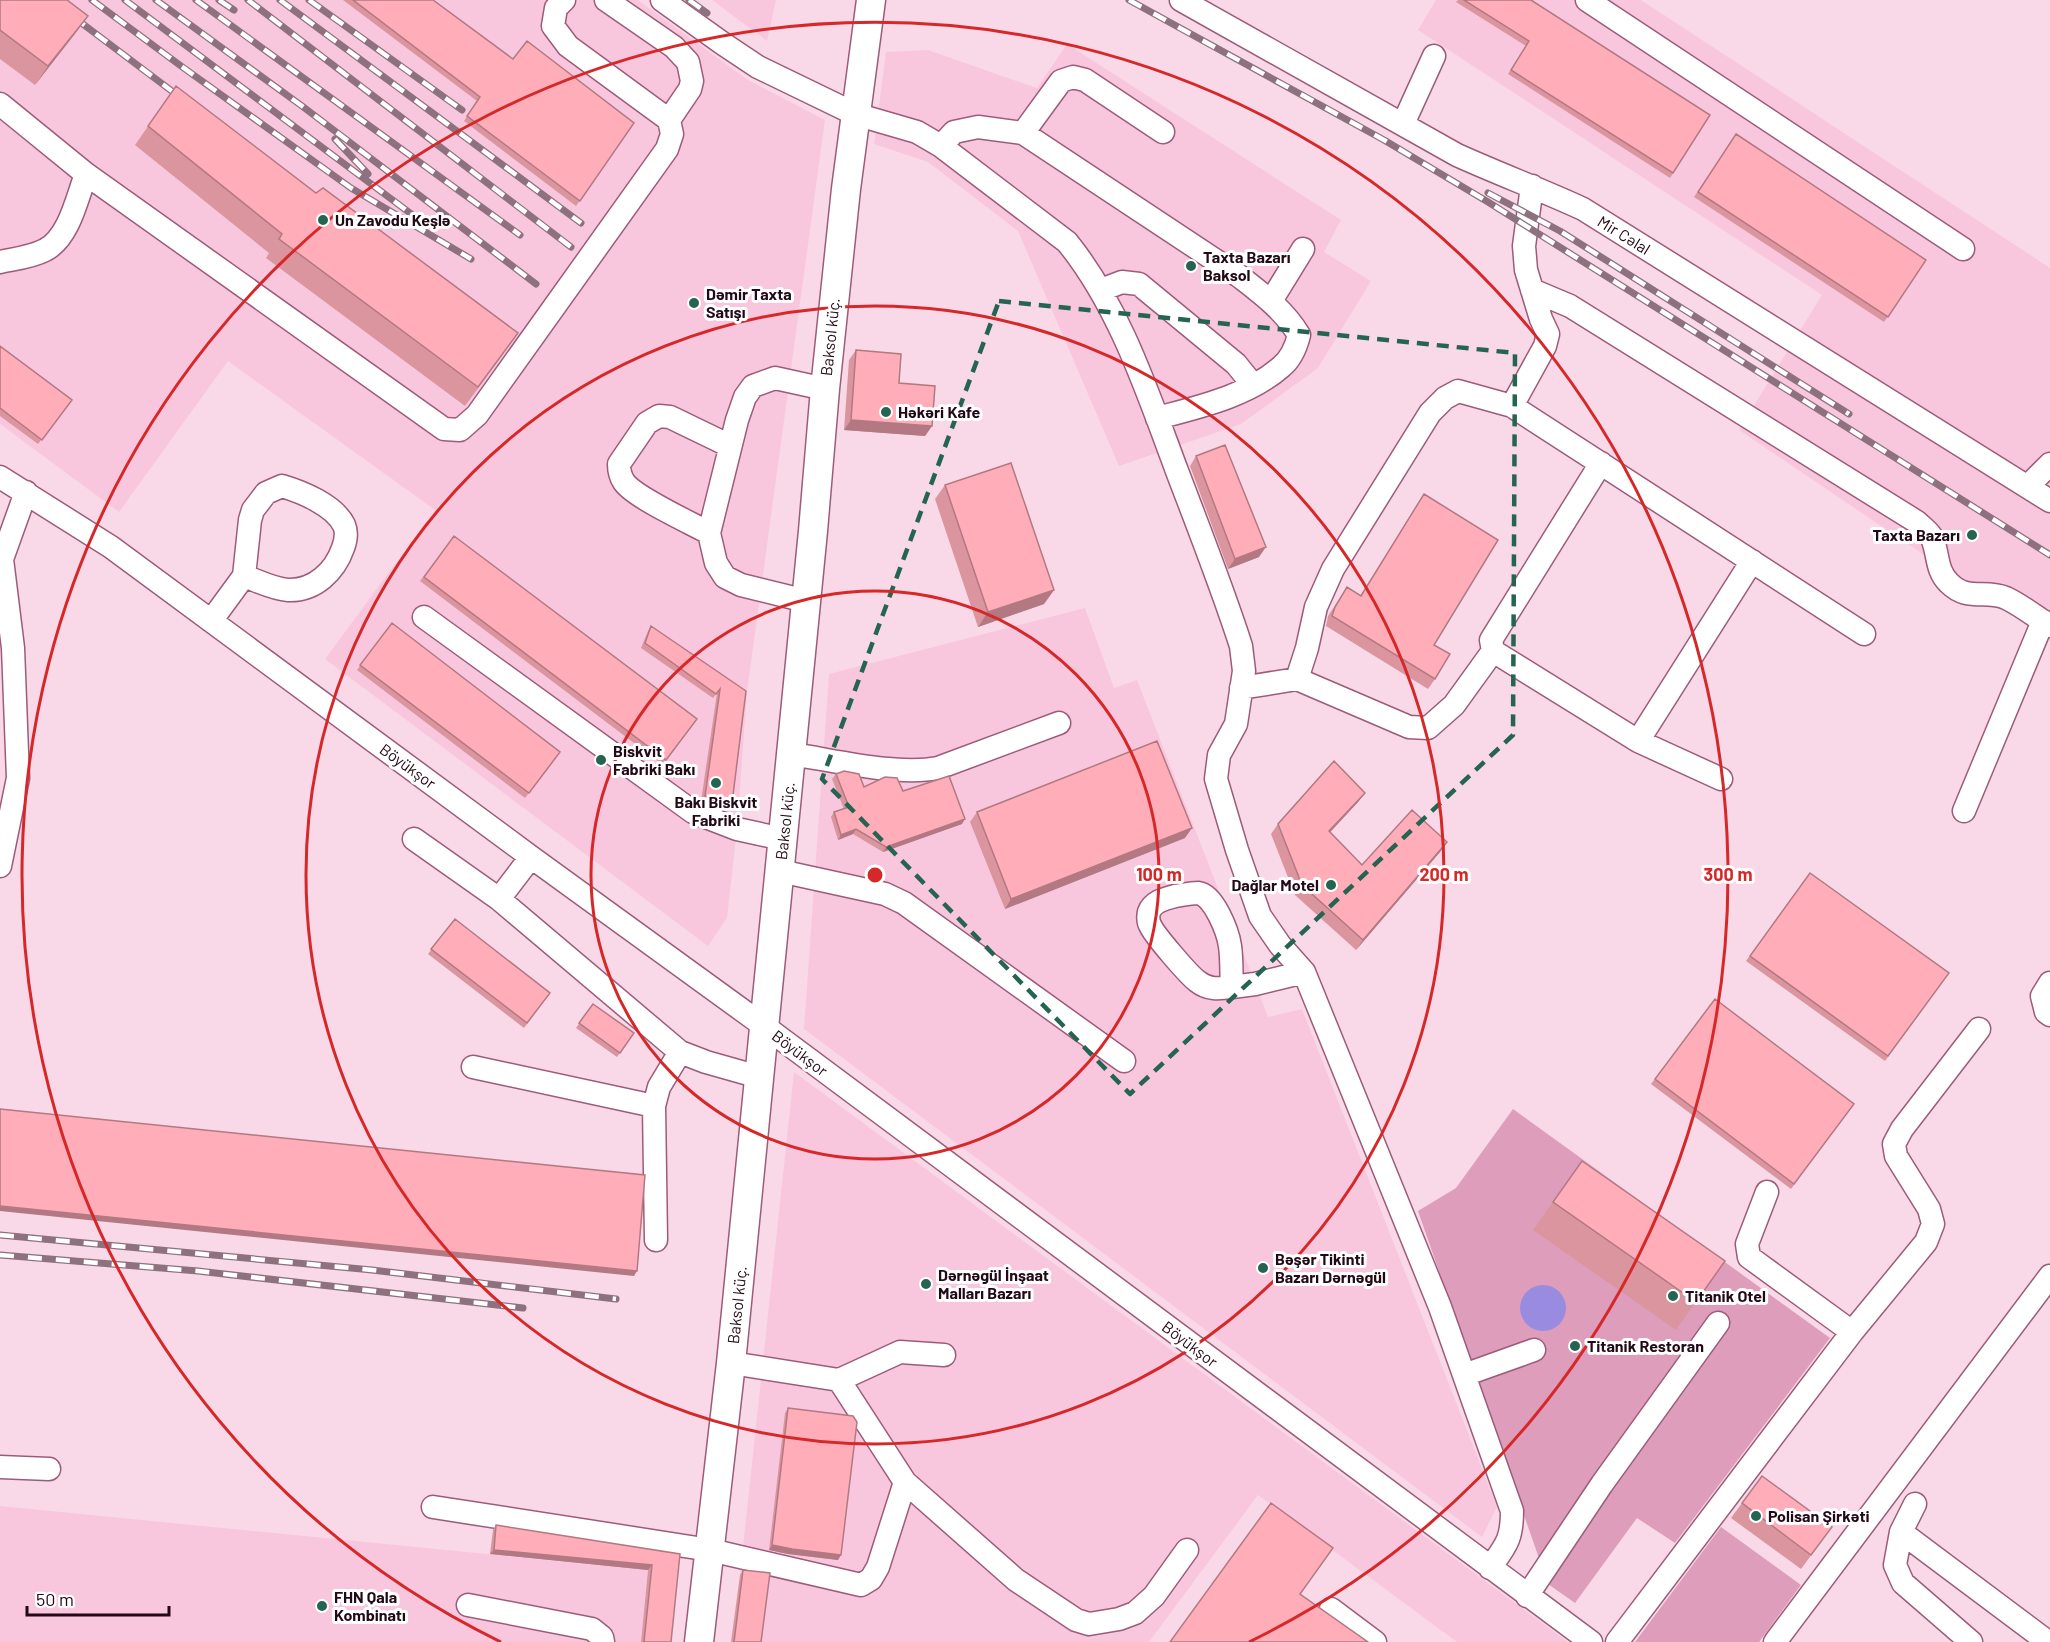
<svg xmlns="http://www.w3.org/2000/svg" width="2050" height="1642" font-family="Barlow,sans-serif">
  <rect width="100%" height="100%" fill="#f9d9e7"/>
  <!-- built -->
  <path fill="#f9c7dd" d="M0,0h638l110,80 77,40 -78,572 -10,137 -10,89 -19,28 -383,-287 110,-149 -207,-149 -109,151 -119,-88z
    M712,0h64l-9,41z
    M1436,0h205l409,268v372l-311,-210 83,-135 -404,-265z
    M1067,44l274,176 -17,32 47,29 -53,87 -77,56 -122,42 -101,-235 -90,-69 -54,-18 12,-92 42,-2 109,38z
    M1085,608l29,80 23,-8 131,337 34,-8 195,498 -15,30 -678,-508 25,-355z
    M794,1072l774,570h-111l-199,-147 -109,147h-391l-18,-67z
    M0,1506l648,64 -7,72h-641z"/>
  <!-- green -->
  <path fill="#de9dbb" d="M1513,1109l317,229 -155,205 -38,-25 -62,85 -27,-19 -130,-373 38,-23z
    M1721,1527l80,58 -42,57h-124z"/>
  <!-- water -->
  <path fill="#998ce0" d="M1520 1308a23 23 0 1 1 46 0a23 23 0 1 1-46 0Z"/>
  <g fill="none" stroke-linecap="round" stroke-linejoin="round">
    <defs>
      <path id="minor" d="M606,0l68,47 14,15 4,19 -2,8 -21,31
        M662,0l60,43 36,24 97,47 62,18 24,14 126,96c53,65 81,152 110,229 22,58 45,116 64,175l3,25 -8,53 -17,31 -3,24 21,71 23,66 20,29 24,27 136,335 72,204c0,29 -6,34 -22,57
        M1181,0l276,155c42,19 85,35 126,54l467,292
        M1587,0l376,249
        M0,104l86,70 358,255 16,1 17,-15 190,-266 5,-15 -3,-14 -101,-74 -15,-20 3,-18 8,-8
        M1403,124l31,-68
        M1023,133l38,-52 12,-4 12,3 78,52
        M941,146l13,-14 24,-5 45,6 216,143c23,18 45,34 60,59 -3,12 -8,24 -18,32 -33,29 -82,40 -124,51
        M1532,186l-8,60 2,24 15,49 7,15 -3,12 -33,60 352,228
        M0,262c14,-3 32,-5 45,-12 24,-12 32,-52 41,-76
        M1101,290l21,-8 17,2 97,80 17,21
        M1532,290l38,16 347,216c4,4 11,9 14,14 8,15 4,34 18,47 19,19 36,6 57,15 15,7 30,19 44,28
        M1271,301l32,-52
        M1601,463l-110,177 2,11 145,90 83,38
        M0,477l111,70 420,310 233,169 827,616
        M2028,486l22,-22
        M709,533c-18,-10 -75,-36 -85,-51 -4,-6 -5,-12 -5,-18l28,-41 12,-7 11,1 60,29
        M806,601l-65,-16 -16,-8 -9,-14 -7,-30 28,-113 8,-23 8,-11 22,-8 50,11
        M424,617l269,195 44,17 46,10
        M211,621l33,-45 6,-56 3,-10 13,-17 16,-7c20,6 52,19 62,39 3,7 2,15 -1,23 -8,23 -28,43 -55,42 -15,-1 -30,-9 -44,-14
        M1297,679l112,48 19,1 26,-23 39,-54
        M1241,688l56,-9 10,-31 9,-41 17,-38 97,-156 15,-15 13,-7 54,15
        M1638,741l114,-180
        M791,754c43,6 105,22 147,14l121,-45
        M1964,811l79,-190
        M414,839l85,60 181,153 26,10 53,15
        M0,866l18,-88 -5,-130 -11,-89 24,-67
        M780,871l105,23 19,9 220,158
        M499,899l32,-42
        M2050,983l-8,13 4,16 4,3
        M1232,987c-13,2 -24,3 -35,-6 -8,-6 -43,-46 -47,-56 -2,-3 -2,-10 -1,-13 4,-11 16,-13 26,-16 7,-1 16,-3 23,-3 16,2 30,39 32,53 2,14 1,28 2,41l23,-3 49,-12
        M473,1067l181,39
        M1767,1192l-20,52 2,13 103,75
        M656,1240l-2,-134 5,-19 21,-35
        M944,1355l-44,-3 -61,28 66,102 111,98 60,40 13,4 30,-5 16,-6 19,-17 33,-46
        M731,1363l108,17
        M1464,1375l70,-25
        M0,1467l49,2
        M1915,1504l-14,28 -6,33 8,18 68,59
        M433,1507l277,43 151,35 10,-6 7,-12 27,-85
        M1901,1532l147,110
        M1527,1596l75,-112 116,-161
        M468,1605l124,24 10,8 1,5
        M1331,1609l44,33
        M1617,1642l235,-310 74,-90 7,-18 -4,-15 -33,-53 -2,-12 8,-15 77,-100
        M1775,1642l275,-366"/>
      <path id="major" d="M699,1642l32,-279 82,-832 12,-142 21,-200 25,-189"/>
    </defs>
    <!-- minor casing -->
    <use href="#minor" stroke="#9d5b7b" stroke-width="25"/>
    <!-- major casing -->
    <use href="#major" stroke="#9d5b7b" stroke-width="31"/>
    <!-- minor -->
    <use href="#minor" stroke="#fff" stroke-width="22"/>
    <!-- major -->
    <use href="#major" stroke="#fff" stroke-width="28"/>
    <defs>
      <path id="rail" d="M51,0l134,101
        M92,0l89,66 170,122 120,71
        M125,0l293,219
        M156,0l146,106 234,178
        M196,0l324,235
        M219,0l15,10
        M248,0l323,247
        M280,0l301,223
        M309,0l153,110
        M689,0l18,13
        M1129,0l255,140 104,62 562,353
        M335,139l33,35
        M1488,193l72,38 289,183
        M0,1235l372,35 244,29
        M0,1255l198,16 325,37"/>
    </defs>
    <!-- rail casing -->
    <use href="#rail" stroke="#8e717f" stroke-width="7"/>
    <!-- rail -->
    <use href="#rail" stroke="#fff" stroke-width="4.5" stroke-dasharray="14" stroke-linecap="butt"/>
  </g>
  <!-- wall -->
  <path fill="#db959f" d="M0,0l88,16 -14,19 -39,50 -35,-26z
    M343,0h90l80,59 121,64 -58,83 -112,-85 13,-20z
    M1458,0h73l179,115 -40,63 -162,-104 18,-28 -70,-44z
    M176,86l328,267 -39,53 -199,-148 3,-5 -134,-108z
    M1736,134l190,126 -42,62 -190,-125z
    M0,346l72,54 -34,44 -38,-28z
    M856,350l43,33 33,43 -7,10 -81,-6 5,-70z
    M1196,456l63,101 -31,12 -38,-103z
    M945,485l109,105 -10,14 -66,23 -43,-128z
    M1424,494l10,151 1,34 -7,10 -102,-63 2,-10 19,-29 13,9z
    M454,536l243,183 -34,46 -243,-184z
    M392,623l168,129 -35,46 -168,-128z
    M651,626l95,65 -14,112 -3,5 -19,-4 -9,-3 16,-108 -4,5 -72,-50 7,-17z
    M836,774l28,13 39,4 59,33 -79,28 -30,-18 -15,6 -7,-23 3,-5 10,-3 -12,-30z
    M1365,793l-7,9 -28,30 32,33 85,-23 -7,10 -84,98 -61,-55 -24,-61 7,-10z
    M977,812l208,26 -180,71 -35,-87z
    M1810,873l139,100 -64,88 -139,-100z
    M455,919l95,74 -26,35 -96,-74z
    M1715,999l139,105 -63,85 -140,-105z
    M593,1004l41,29 -17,24 -41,-29z
    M1582,1161l143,100 -49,69 -143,-100z
    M788,1408l50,152 -50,-6 -19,-4 16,-137z
    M1762,1476l70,51 -31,42 -70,-51z
    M496,1525l184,29 -9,88h-30l7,-72 -158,-16 3,-24z
    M743,1570l18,72h-30l9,-67z"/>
  <!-- shaded-wall -->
  <path fill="#b27982" d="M88,16l-14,19 -39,50 13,-19z
    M851,420l81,6 -7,10 -81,-6z
    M1266,547l-7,10 -31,12 7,-10z
    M1054,590l-10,14 -66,23 10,-15z
    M1365,793l-7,9 -36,39 7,-10z
    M705,796l27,7 -3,5 -19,-4 -9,-3z
    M965,819l-3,5 -79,28 3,-5z
    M1192,828l-7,10 -180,71 6,-10z
    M856,829l-3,5 -15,6 3,-5z
    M1447,842l-7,10 -84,98 7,-10z
    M0,1206l637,65 -3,5 -634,-65z
    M772,1545l69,10 -3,5 -50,-6 -19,-4z
    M494,1550l158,15 -4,5 -158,-16z"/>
  <!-- building -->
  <path fill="#ffadb9" stroke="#b27982" stroke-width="1.5" d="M0,0h67l21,16 -40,50 -48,-36z
    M353,0h80l80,59 14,-18 107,82 -54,78 -113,-85 13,-19z
    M1464,0h67l179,115 -37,58 -162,-103 18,-29z
    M176,86l140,107 7,-5 195,145 -40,54 -199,-148 3,-5 -134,-108z
    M1736,134l190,126 -38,57 -190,-125z
    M0,346l72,54 -30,40 -42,-32z
    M856,350l45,4 -2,29 36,3 -3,40 -81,-6z
    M1225,445l41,102 -31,12 -39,-103z
    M1011,463l43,127 -66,22 -43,-127z
    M1424,494l74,46 -64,105 16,9 -15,25 -103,-63 3,-9 12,-20 14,9z
    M454,536l243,183 -31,41 -242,-183z
    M392,623l168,129 -31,41 -169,-128z
    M651,626l95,65 -14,112 -19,-4 -8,-3 15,-107 -4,5 -71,-51z
    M1157,741l35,87 -181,71 -34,-87z
    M1334,761l31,32 -36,38 33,34 50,-55 35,32 -84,98 -61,-55 -24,-61z
    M844,771l15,3 5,13 21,-10 12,1 6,13 46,-15 16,43 -79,28 -30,-18 -15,6 -7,-23 15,-5 -13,-33z
    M1810,873l139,100 -61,83 -138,-100z
    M455,919l95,74 -23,30 -96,-74z
    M1715,999l139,105 -60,80 -139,-105z
    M593,1004l41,29 -14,20 -41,-30z
    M0,1109l645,66 -8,96 -637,-65z
    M1582,1161l143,100 -29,41 -143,-100z
    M788,1408l65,8 4,6 -16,133 -49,-6 -20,-4z
    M1762,1476l70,51 -21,28 -69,-52z
    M1271,1503l62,45 -33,46 68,48h-198z
    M496,1525l184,29 -9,88h-27l8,-77 -158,-15z
    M743,1570l27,3 -9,69h-27z"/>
  <!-- marked area -->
  <path fill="none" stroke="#256451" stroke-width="4.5" stroke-dasharray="12 8" stroke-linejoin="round" d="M999,301l516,52 -2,382 -383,359 -308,-315z"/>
  <!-- distance rings -->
  <g fill="none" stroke="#d62828" stroke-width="3">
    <circle cx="875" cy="875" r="284"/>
    <circle cx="875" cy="875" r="569"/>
    <path d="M501 1642A853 853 0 1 1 1249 1642"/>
  </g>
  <!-- markers -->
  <g fill="#256451" stroke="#fff" stroke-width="2">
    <circle cx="323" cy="220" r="6"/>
    <circle cx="1191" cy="266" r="6"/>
    <circle cx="694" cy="303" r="6"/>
    <circle cx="886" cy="412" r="6"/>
    <circle cx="1972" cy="535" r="6"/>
    <circle cx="601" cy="760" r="6"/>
    <circle cx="716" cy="783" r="6"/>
    <circle cx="1331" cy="885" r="6"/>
    <circle cx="1263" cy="1268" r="6"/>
    <circle cx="926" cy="1284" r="6"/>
    <circle cx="1673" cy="1296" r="6"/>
    <circle cx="1575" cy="1346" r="6"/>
    <circle cx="1756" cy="1516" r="6"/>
    <circle cx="322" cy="1606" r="6"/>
  </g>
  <g text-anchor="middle" stroke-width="6" stroke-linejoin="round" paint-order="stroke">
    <!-- poi labels -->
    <g font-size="16" font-weight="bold" fill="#220916" stroke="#fff" text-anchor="start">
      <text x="335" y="226">Un Zavodu Keşlə</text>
      <text x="1203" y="263">Taxta Bazarı<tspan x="1203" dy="18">Baksol</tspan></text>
      <text x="706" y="300">Dəmir Taxta<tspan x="706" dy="18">Satışı</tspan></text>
      <text x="898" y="418">Həkəri Kafe</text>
      <text x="1960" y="541" text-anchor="end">Taxta Bazarı</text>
      <text x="613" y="757">Biskvit<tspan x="613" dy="18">Fabriki Bakı</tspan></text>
      <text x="716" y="808" text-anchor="middle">Bakı Biskvit<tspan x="716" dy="18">Fabriki</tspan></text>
      <text x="1319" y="891" text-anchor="end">Dağlar Motel</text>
      <text x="1275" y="1265">Bəşər Tikinti<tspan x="1275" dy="18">Bazarı Dərnəgül</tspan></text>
      <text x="938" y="1281">Dərnəgül İnşaat<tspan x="938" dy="18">Malları Bazarı</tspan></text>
      <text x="1685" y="1302">Titanik Otel</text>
      <text x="1587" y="1352">Titanik Restoran</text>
      <text x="1768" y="1522">Polisan Şirkəti</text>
      <text x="334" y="1603">FHN Qala<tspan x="334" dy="18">Kombinatı</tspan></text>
    </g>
    <!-- street labels -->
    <g font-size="16" fill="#220916" stroke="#fff">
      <text transform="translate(1624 235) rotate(32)" y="6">Mir Cəlal</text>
      <text transform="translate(830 337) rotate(-84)" y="6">Baksol küç.</text>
      <text transform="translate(408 766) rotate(36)" y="6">Böyükşor</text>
      <text transform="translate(785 821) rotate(-84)" y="6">Baksol küç.</text>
      <text transform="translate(800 1053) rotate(37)" y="6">Böyükşor</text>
      <text transform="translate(737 1305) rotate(-84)" y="6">Baksol küç.</text>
      <text transform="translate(1190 1344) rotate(37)" y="6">Böyükşor</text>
    </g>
  </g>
  <circle cx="875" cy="875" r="9" fill="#d62828" stroke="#fff" stroke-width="3"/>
  <g font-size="18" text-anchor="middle" font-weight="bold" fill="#d62828" stroke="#fff" stroke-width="6" stroke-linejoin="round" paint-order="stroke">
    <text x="1159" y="881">100 m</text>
    <text x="1444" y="881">200 m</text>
    <text x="1728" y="881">300 m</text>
  </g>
  <!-- scale -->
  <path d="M27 1606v9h142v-9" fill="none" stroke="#220916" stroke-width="3"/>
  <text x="36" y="1606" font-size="18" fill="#220916" stroke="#ffffff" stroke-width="4.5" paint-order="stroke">50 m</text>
</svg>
